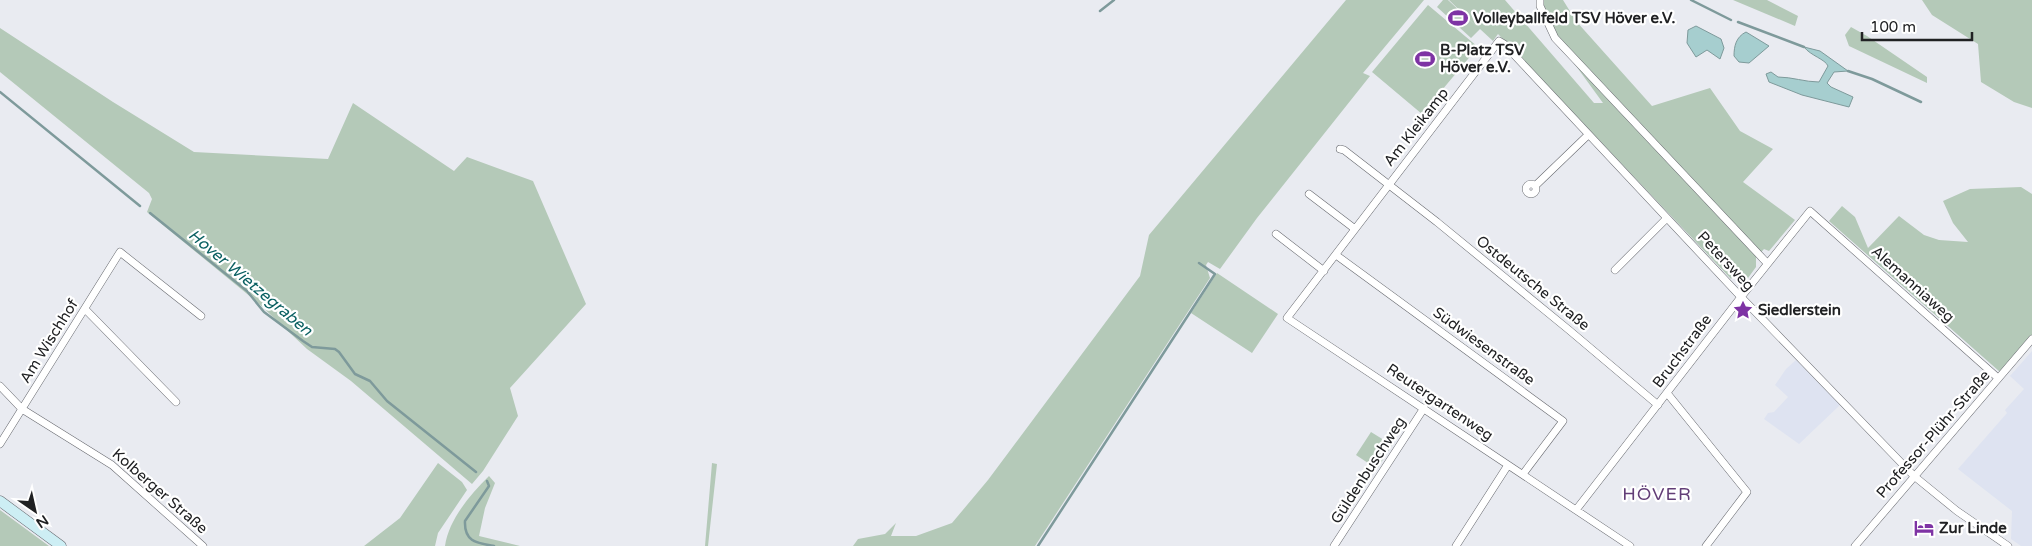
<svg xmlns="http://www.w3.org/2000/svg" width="2032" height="546" font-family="'Varela Round',sans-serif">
  <rect width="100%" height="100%" fill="#e9ebf1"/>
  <!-- built -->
  <path fill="#dee3f1" d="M2032,351v195h-11l-10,-7 1,-28 -54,-42 49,-56 -2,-3 19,-21 -14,-13z
    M1796,360l44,45 -41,39 -35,-25 4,-6 6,-1 14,-15 -13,-12 11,-16z"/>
  <!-- green -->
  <path fill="#b4c9b8" d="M1346,0h78l-61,73 7,3 -113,142 -37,51 -12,-7 -2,3 4,13 -175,268h-182l5,-7 27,-5 11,-11 -5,13h25l36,-13 36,-43 152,-204 9,-41z
    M1443,0h5l29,27 -28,-27h56l89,103h9l-64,-88 2,-15h22l13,21 76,85 58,-18 30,43 33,18 -30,33 52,38 -26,31 -5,-2 -8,9v9l-8,11 -9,-9 -8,10 -233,-245 -5,7 -13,-12 -9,9 -34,-31z
    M1733,0h34l31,16 -3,10z
    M1922,0h110v108l-18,-6 -33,-20 -3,-38 -46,-29z
    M1428,5l50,42 -56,67 -50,-42z
    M1851,27l16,9 60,41v6l-78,-37 -4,-11z
    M0,28l113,74 81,50 134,7 25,-56 101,68 13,-14 66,24 53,123 -76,84 8,28 -35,55 -11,13 -121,-103 -44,-32 -50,-47 -110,-90 5,-13 -3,-6 -149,-121z
    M2021,187l11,7v141l-32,37 -171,-151 13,-15 13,11 13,31 31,-32 25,19 15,5 29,2 -15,-19 -10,-22 27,-12z
    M1217,273l61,41 -26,39 -61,-40z
    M1371,432l21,13 -15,24 -21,-14z
    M438,463l24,19 5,8 -29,43 -3,13h-71l36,-28z
    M712,463l5,1 -9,82h-3z
    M489,476l6,7 -10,25 -6,28 41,10h-75c4,-27 25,-51 44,-70z
    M0,510l49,36h-49z"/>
  <!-- water -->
  <path fill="#a6cecf" stroke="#7e9a9b" d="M1696,26l25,13 3,9 -4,11 -13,-9 -11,7 -9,-14 1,-13z
    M1746,32l23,14 -20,17 -10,-1 -5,-6c0,-10 2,-19 12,-24z
    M1804,47l16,4 28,20 -14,1 -7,11 4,4 22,10 -4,10 -47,-12 -33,-13 -3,-8 5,-2 7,5c14,0 27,5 41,5l9,-16c-3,-7 -17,-10 -24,-19z"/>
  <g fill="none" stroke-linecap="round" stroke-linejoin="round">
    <!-- stream -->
    <path stroke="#7e9a9b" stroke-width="2.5" d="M1691,0l40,20
      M1100,11l14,-11
      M1738,22l66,25
      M1848,71l24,8 49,23
      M0,92l140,114
      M150,213l97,78 17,21 39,29 9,6 23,2 4,3 16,22 15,7 17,20 89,71
      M487,481l2,5 -24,35c-1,21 12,22 29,25
      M1038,546l177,-272 -16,-11"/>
    <defs>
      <path id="street" d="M1540,0v6l15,32 212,225
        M1340,149l4,1 93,72 132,108 89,75
        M1526 189a5 5 0 1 1 10 0a5 5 0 1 1-10 0Z
        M1535,186l53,-51
        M1309,194l46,35
        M1276,234l48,37
        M1336,255l227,166 -40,53
        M1615,270l52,-52
        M85,309l91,93
        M0,386l22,23 90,56 91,81
        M1667,393l80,99 -41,54
        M0,444l120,-192 81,64
        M1576,510l165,-213 69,-86 188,167
        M1334,546l90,-138
        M1456,546l52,-81
        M1630,546l-343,-228 212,-277 5,3 237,253 173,179 43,35 51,35
        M1855,546l177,-207"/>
      <path id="secondary" d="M0,501l61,45"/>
    </defs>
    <!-- street casing -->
    <use href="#street" stroke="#67696f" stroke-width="8"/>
    <!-- secondary casing -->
    <use href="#secondary" stroke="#67696f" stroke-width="11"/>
    <!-- street -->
    <use href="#street" stroke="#fff" stroke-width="7"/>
    <!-- secondary -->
    <use href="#secondary" stroke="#cdeef4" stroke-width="10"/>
  </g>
  <!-- icons -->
  <defs>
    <symbol id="stadium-bare" viewBox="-9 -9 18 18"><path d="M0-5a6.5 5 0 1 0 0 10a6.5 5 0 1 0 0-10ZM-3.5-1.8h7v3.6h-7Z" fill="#7e33a4" stroke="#fff" stroke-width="2.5" paint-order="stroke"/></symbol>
    <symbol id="sight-bare" viewBox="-9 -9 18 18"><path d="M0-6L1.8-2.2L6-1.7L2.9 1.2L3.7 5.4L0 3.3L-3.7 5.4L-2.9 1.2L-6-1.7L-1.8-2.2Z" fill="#7e33a4" stroke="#fff" stroke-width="2.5" paint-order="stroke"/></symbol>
    <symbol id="hotel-bare" viewBox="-9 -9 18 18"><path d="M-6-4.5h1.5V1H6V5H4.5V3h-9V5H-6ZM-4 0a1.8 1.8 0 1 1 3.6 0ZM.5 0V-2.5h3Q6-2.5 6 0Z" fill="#7e33a4" stroke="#fff" stroke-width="2.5" paint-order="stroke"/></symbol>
  </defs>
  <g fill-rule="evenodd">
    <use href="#stadium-bare" x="1444" y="4" width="28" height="28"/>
    <use href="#stadium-bare" x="1411" y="45" width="28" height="28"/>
    <use href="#sight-bare" x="1729" y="296" width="28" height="28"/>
    <use href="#hotel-bare" x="1910" y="514" width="28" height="28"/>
  </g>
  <g text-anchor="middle" stroke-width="4.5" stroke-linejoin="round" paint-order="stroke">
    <!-- poi labels -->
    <g font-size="15" font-weight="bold" fill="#202123" stroke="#fff" text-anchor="start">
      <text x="1473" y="23">Volleyballfeld TSV Höver e.V.</text>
      <text x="1440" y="55">B-Platz TSV<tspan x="1440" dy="17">Höver e.V.</tspan></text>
      <text x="1758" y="315">Siedlerstein</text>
      <text x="1939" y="533">Zur Linde</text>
    </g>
    <!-- street labels -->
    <g font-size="15" fill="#202123" stroke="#fff">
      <text transform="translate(1416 127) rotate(-52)" y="5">Am Kleikamp</text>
      <text transform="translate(1726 261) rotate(47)" y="5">Petersweg</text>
      <text transform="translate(1533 283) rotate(39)" y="5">Ostdeutsche Straße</text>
      <text transform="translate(1913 284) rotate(42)" y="5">Alemanniaweg</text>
      <text transform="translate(49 341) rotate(-58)" y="5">Am Wischhof</text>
      <text transform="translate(1484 346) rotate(36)" y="5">Südwiesenstraße</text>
      <text transform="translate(1682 351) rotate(-53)" y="5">Bruchstraße</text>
      <text transform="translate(1440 402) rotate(34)" y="5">Reutergartenweg</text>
      <text transform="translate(1933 434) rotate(-49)" y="5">Professor-Plühr-Straße</text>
      <text transform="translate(1368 470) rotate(-57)" y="5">Güldenbuschweg</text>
      <text transform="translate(160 491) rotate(41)" y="5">Kolberger Straße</text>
    </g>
    <!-- water labels -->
    <g font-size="16" font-style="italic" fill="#0a6062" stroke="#fff">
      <text transform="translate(251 282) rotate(40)" y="6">Hover Wietzegraben</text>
    </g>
    <!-- quarter labels -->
    <g font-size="18" letter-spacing="1" fill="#623e77" stroke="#fff">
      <text x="1657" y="500">HÖVER</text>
    </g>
  </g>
  <!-- north arrow -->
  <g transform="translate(35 511) rotate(146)" stroke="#ffffff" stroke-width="4" paint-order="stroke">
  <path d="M0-4L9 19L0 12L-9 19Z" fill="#202123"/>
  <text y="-8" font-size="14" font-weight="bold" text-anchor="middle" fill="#202123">N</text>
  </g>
  <!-- scale -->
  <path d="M1862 32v8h110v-8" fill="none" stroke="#202123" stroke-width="2.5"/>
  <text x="1870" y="32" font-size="15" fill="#202123" stroke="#ffffff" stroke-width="4" paint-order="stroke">100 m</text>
</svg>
